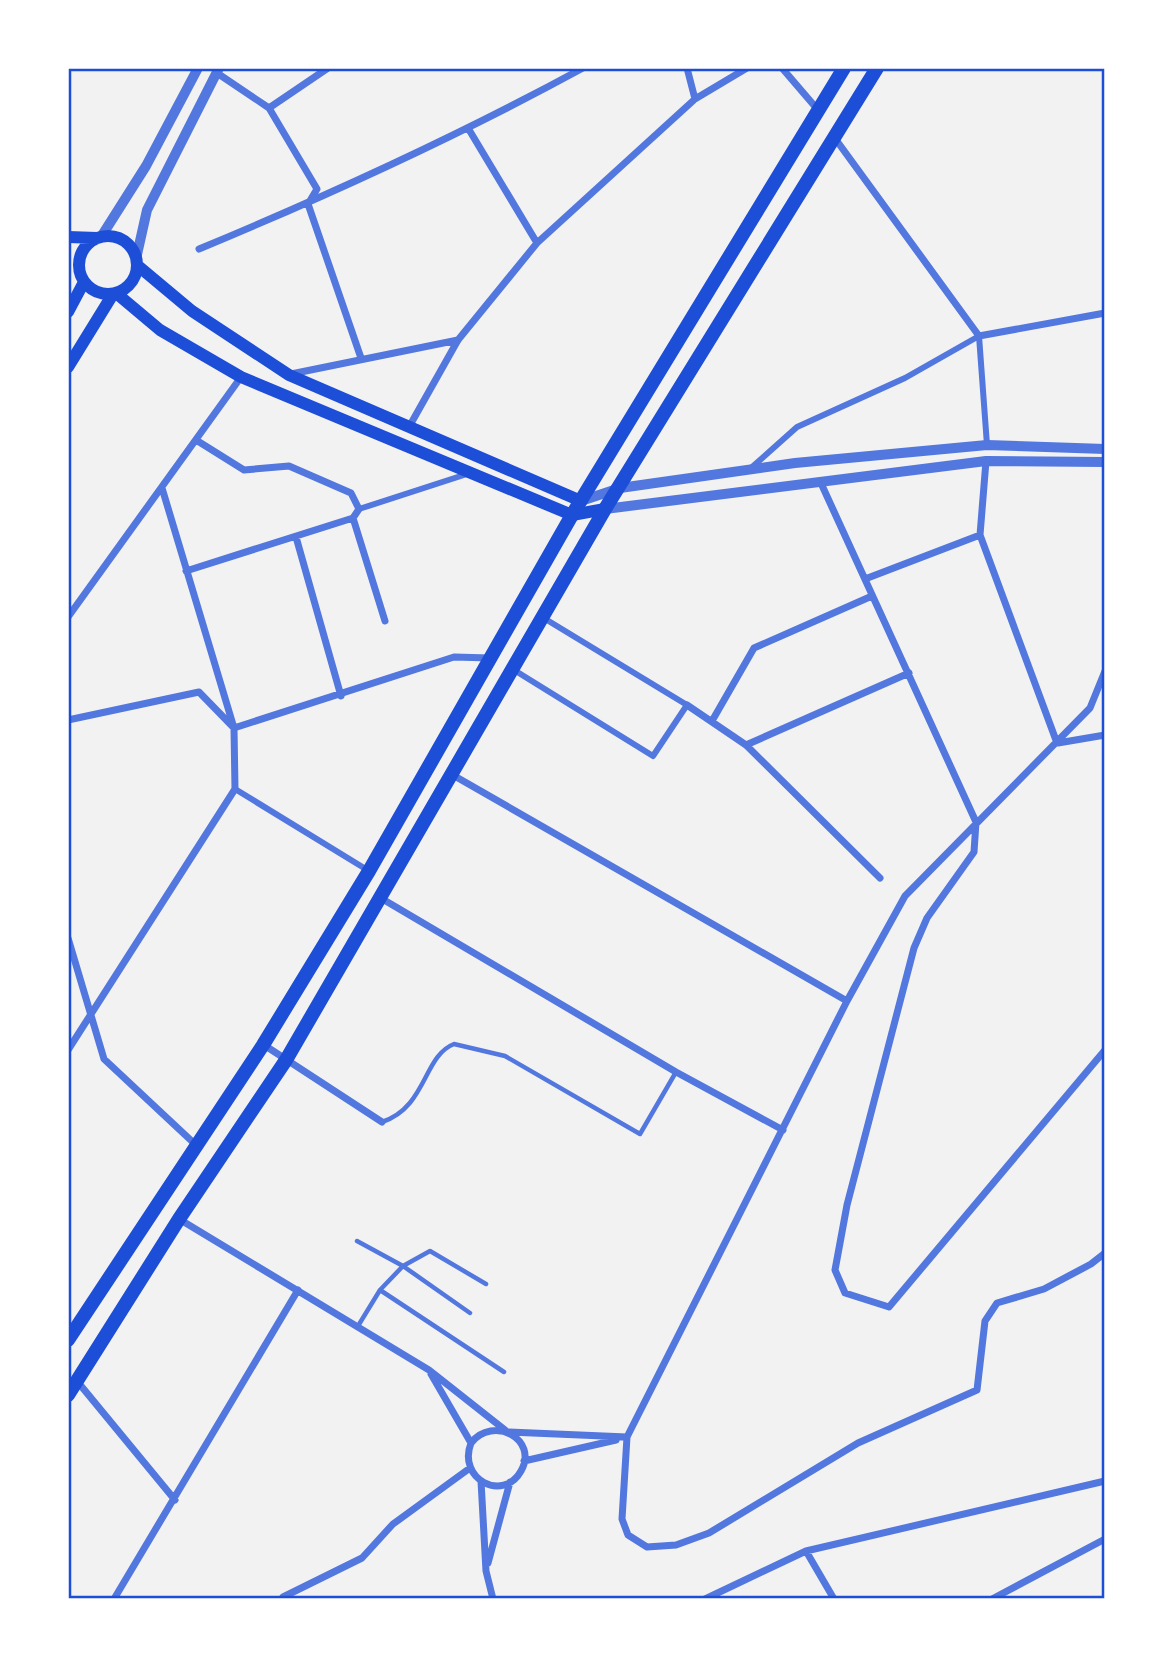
<svg xmlns="http://www.w3.org/2000/svg" width="1173" height="1667" font-family="Lora,serif">
  <rect width="100%" height="100%" fill="#f2f2f2"/>
  <g fill="none" stroke-linecap="round" stroke-linejoin="round">
    <!-- service -->
    <path stroke="#5277de" stroke-width="4.5" d="M382,1122c45,-15 41,-66 72,-78l51,12 135,78 36,-62
      M357,1241l46,25 27,-15 56,33
      M380,1290l23,-24 67,47
      M358,1326l22,-36 124,82"/>
    <!-- pedestrian -->
    <path stroke="#5277de" stroke-width="6" d="M751,468l46,-41 108,-49 74,-42 8,109
      M359,509l108,-35
      M514,670l139,86 34,-51 -145,-88
      M235,789l134,82"/>
    <!-- minor -->
    <path stroke="#5277de" stroke-width="7" d="M687,68l8,31
      M782,68l36,42
      M217,73l52,35 59,-40
      M269,108l48,81 -9,15 53,154
      M468,128l69,115
      M834,137l145,199 126,-23
      M199,249c130,-54 259,-113 384,-181
      M291,374l167,-34
      M409,427l49,-87 79,-97 158,-144 52,-31
      M986,461l-6,74 77,208
      M820,481l156,341 -2,30 -47,66 -13,30 -67,257 -12,65 10,23 44,14 216,-257
      M353,518l32,103
      M296,537l45,159
      M186,571l167,-53 6,-9 -8,-16 -62,-27 -45,4 -48,-30
      M865,579l115,-44
      M68,617l173,-240
      M1105,671l-15,37 -185,188 -58,105 -220,436 -5,82 6,16 19,12 29,-2 33,-12 149,-90 119,-53 8,-69 12,-18 47,-14 47,-25 14,-11
      M687,705l59,40 134,133
      M68,720l131,-28 35,36 220,-71 36,1
      M712,721l42,-73 118,-52
      M1058,743l47,-8
      M746,745l163,-72
      M451,774l396,227
      M379,897l297,175 107,58
      M68,938l36,121 93,87
      M264,1045l118,77
      M68,1050l167,-261 -1,-61 -72,-240
      M179,1219l250,151 76,60
      M431,1374l40,69c-14,36 32,60 50,28 18,-32 -28,-56 -50,-28
      M77,1381l98,119
      M509,1432l118,5
      M524,1461l92,-21
      M481,1481l5,90 7,28
      M806,1551l28,48
      M488,1563l22,-81
      M283,1597l79,-39 31,-34 77,-56
      M114,1599l184,-309
      M705,1599l101,-48 299,-70
      M992,1599l113,-60"/>
    <!-- tertiary -->
    <path stroke="#5277de" stroke-width="10" d="M101,237l45,-71 52,-98
      M136,259l11,-49 72,-142
      M581,501l39,-13 175,-25 192,-18 118,4
      M605,509l381,-48 119,1"/>
    <!-- secondary -->
    <path stroke="#1d4ed8" stroke-width="12" d="M79 265a29 29 0 1 1 58 0a29 29 0 1 1-58 0Z
      M68,237l29,1
      M137,265l55,46 97,64 292,126
      M116,293l44,37 81,47 331,138 33,-6
      M68,312l16,-30
      M68,367l45,-73"/>
    <!-- primary -->
    <path stroke="#1d4ed8" stroke-width="14" d="M68,1340l195,-295 106,-174 203,-356 272,-447
      M68,1395l111,-176 107,-159 319,-551 272,-441"/>
  </g>
  <!-- border -->
  <rect width="1173" height="1667" fill="none" stroke="#ffffff" stroke-width="140"/>
  <rect x="70" y="70" width="1033" height="1527" fill="none" stroke="#1d4ed8" stroke-width="2.5"/>
</svg>
